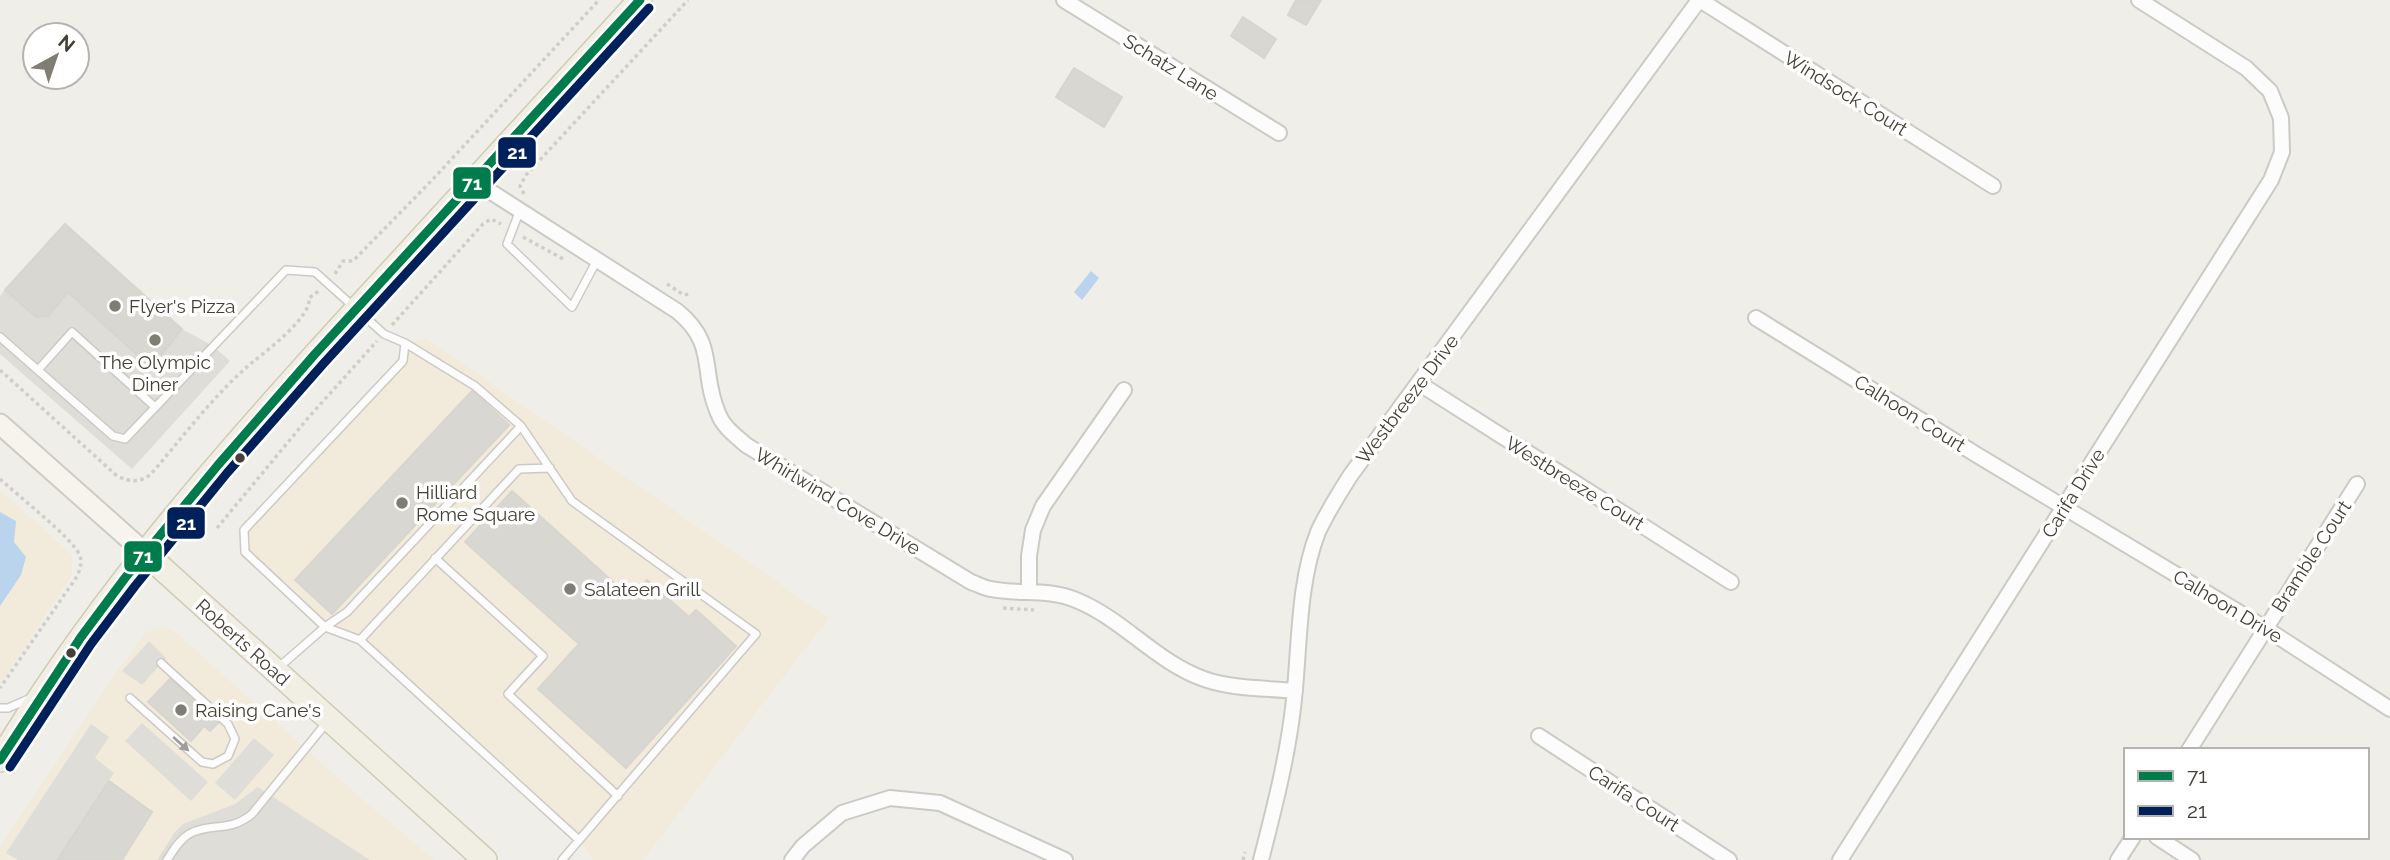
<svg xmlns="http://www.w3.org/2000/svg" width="2390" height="860" font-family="Raleway,sans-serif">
  <rect width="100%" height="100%" fill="#efeee8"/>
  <!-- commercial -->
  <path fill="#f2ebdb" d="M427,339l402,279 -186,242h-50l-14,-20 -219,-200 -35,-13 -80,-75 -1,-22 159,-168 2,-19z
    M0,490l72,65v20l-72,110z
    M165,627l9,4 181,162 79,67h-434v-13l119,-178 26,-36 12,-5z"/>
  <!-- parking -->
  <path fill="#deddd8" d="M5,290l31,27 12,-1 20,-24 77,70 12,-2 25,-31 31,17 17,15 -98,108 -132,-115v-58z
    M149,641l17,17 -24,27 -20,-14z
    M142,723l66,59 -17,19 -66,-60z
    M91,724l18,13 -14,21 19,15 -57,87h-39l-12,-7z
    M254,738l20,17 -39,45 -20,-17z
    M258,787l38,25 74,48h-213l18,-28 8,-8 52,-20z"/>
  <!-- water -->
  <path fill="#b9d4ec" d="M1091,271l8,7 -17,22 -8,-8z
    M0,512l16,9 -2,21 12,15 -5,18 -21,31z"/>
  <!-- building -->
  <path fill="#d8d7d1" stroke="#d7d5ce" stroke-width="2" d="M1296,0h25l-15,25 -18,-10z
    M1243,17l33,22 -12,19 -33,-22z
    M1074,68l48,29 -18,30 -48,-30z
    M65,224l117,105 -25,31 -12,2 -77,-70 -20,24 -12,1 -31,-27z
    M472,391l37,34 -177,189 -37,-34z
    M512,491l119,107 16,-18 42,37 7,-7 40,36 -110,122 -88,-79 41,-45 -114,-102z
    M170,679l48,44 -8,8 -6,-5 -13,15 -43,-39z
    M109,781l43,31 -30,48h-65z"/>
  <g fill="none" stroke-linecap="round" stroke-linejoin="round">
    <defs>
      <path id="lane" d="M520,210l-13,34 65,63 25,-47
        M0,337l113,99 12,3 161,-169 29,2 69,62 21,9 70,43 46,40 51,75 184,133 -194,226
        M405,343l-2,18 -159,169 1,22 80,75 35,13 219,200
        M38,370l34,-38 83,75
        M435,558l108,98 -35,38 110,102
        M360,640l159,-171 31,-1
        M278,668l47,-41 22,-15 174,-186
        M130,698l72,64 11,2 15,-8 7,-17 -7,-15 -67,-61
        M0,708h8l23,-10
        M167,860c6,-9 12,-20 22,-26 22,-12 40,-1 63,-20l75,-92"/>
      <path id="street" d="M1064,0l215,133
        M1700,0l293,186
        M474,181l203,130c41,33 23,61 41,102 5,14 18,23 28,32l225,137c6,2 13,6 20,7 28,6 57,-1 85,11 47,19 80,62 128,79 28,10 62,9 91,12
        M1756,318l221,137 288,173 125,81
        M1420,384l311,198
        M1029,591v-35l4,-26 10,-24 81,-116
        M1539,736l190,124
        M2189,750l168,-266
        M2157,837l35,23
        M792,860l11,-14 39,-33 48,-15 50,5 125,57
        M1261,860c13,-51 26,-101 32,-152 7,-56 4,-123 25,-176 9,-20 21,-38 32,-56l349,-476
        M1840,860l431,-680 11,-28 -1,-34 -11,-27 -24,-23 -107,-68
        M2118,860l15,-23"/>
      <path id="secondary" d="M0,424l144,128"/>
      <path id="primary" d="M144,552l341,308
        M0,760c102,-169 232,-315 365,-460 92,-100 184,-200 275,-300"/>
    </defs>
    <!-- lane casing -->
    <use href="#lane" stroke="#cbcac4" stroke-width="10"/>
    <!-- street casing -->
    <use href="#street" stroke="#cbcac4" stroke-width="18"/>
    <!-- secondary casing -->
    <use href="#secondary" stroke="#cecbbf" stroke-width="23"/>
    <!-- primary casing -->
    <use href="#primary" stroke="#d1cbb6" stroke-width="26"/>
    <!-- path -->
    <path stroke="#d0ceca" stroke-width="3.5" stroke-dasharray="3.5 3.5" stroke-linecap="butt" d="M524,194l-4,-8 6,-11 162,-175
      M523,237l42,23
      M335,274l8,-13h10l81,-83 165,-178
      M667,284l17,11 5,-1
      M392,325l91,-101 8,-5 10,5
      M0,370l117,106c14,6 23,7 34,-2 33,-38 64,-81 103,-113 14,-11 58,-45 55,-63l11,-8
      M0,479c16,15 72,59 79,75 4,8 1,13 -1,21l-78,113
      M217,528l91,-110 69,-77
      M1003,608l31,2
      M1243,860l2,-8"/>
    <!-- lane -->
    <use href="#lane" stroke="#fdfcfc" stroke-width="7"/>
    <!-- street -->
    <use href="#street" stroke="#fdfcfc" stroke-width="14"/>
    <!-- secondary -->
    <use href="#secondary" stroke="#f6f4ed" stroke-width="19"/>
    <!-- primary -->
    <use href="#primary" stroke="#f1eee3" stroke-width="23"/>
    <defs>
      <path id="bus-1" d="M0,760l81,-123 44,-59 93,-113 97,-111 325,-354"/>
      <path id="bus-2" d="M10,767l81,-123 44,-58 92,-113 97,-110 325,-355"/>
    </defs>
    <!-- bus-1 casing -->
    <use href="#bus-1" stroke="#fff" stroke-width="14"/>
    <!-- bus-2 casing -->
    <use href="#bus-2" stroke="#fff" stroke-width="14"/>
    <!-- bus-1 -->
    <use href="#bus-1" stroke="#007b4b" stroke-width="9"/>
    <!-- bus-2 -->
    <use href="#bus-2" stroke="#00205b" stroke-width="9"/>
  </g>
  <!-- one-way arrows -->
  <defs><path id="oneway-solid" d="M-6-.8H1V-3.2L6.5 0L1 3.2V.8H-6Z" transform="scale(1.75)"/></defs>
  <use fill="#a09e98" href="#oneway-solid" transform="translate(181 744) rotate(42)"/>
  <!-- markers -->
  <g fill="#807d74" stroke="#fff" stroke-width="2.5">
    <circle cx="115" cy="306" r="7"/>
    <circle cx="155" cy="340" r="7"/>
    <circle cx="402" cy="503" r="7"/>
    <circle cx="570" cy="589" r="7"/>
    <circle cx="181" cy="710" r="7"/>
  </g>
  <g fill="#444035" stroke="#fff" stroke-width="2.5">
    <circle cx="240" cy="458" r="6"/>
    <circle cx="71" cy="653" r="6"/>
  </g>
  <g text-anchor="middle" stroke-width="7" stroke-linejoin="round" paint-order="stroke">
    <!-- street labels -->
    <g font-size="19" fill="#444035" stroke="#fff">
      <text transform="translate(1171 67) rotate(32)" y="7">Schatz Lane</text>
      <text transform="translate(1846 93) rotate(32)" y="7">Windsock Court</text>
      <text transform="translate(1407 399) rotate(-53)" y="7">Westbreeze Drive</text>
      <text transform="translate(1910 413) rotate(32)" y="7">Calhoon Court</text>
      <text transform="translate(1575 483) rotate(32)" y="7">Westbreeze Court</text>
      <text transform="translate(2073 493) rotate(-58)" y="7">Carifa Drive</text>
      <text transform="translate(838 501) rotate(31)" y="7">Whirlwind Cove Drive</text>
      <text transform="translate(2311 556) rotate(-57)" y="7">Bramble Court</text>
      <text transform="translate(2228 606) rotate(31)" y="7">Calhoon Drive</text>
      <text transform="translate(243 642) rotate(42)" y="7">Roberts Road</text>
      <text transform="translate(1634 798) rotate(33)" y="7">Carifa Court</text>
    </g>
    <!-- poi labels -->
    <g font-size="19" fill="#444035" stroke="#fff" text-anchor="start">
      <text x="129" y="313">Flyer's Pizza</text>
      <text x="155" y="369" text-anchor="middle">The Olympic<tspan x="155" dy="22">Diner</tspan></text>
      <text x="416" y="499">Hilliard<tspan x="416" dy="22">Rome Square</tspan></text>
      <text x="584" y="596">Salateen Grill</text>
      <text x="195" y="717">Raising Cane's</text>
    </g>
  </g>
  <g stroke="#fff" stroke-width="2.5">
    <rect x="497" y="136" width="40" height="33" rx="7" fill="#00205b"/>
    <rect x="452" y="166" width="40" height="34" rx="7" fill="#007b4b"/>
    <rect x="166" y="506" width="40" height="34" rx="7" fill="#00205b"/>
    <rect x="123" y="540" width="40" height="33" rx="7" fill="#007b4b"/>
  </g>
  <g font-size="19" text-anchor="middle" font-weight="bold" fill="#fff">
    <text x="517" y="159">21</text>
    <text x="472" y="190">71</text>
    <text x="186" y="530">21</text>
    <text x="143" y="563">71</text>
  </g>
  <!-- legend -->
  <rect x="2124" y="748" width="245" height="91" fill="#ffffff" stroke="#b4b3ae" stroke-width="2"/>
  <rect x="2138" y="771" width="35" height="10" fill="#007b4b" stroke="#b4b3ae" stroke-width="2"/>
  <text x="2187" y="783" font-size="21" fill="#444035">71</text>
  <rect x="2138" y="806" width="35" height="10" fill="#00205b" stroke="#b4b3ae" stroke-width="2"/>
  <text x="2187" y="818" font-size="21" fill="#444035">21</text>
  <!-- north arrow -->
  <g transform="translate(56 56) rotate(40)"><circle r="33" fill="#ffffff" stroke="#b4b3ae" stroke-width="2"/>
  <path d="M0-5L12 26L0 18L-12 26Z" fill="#807d74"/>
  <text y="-10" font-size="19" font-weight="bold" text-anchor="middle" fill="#444035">N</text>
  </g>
</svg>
